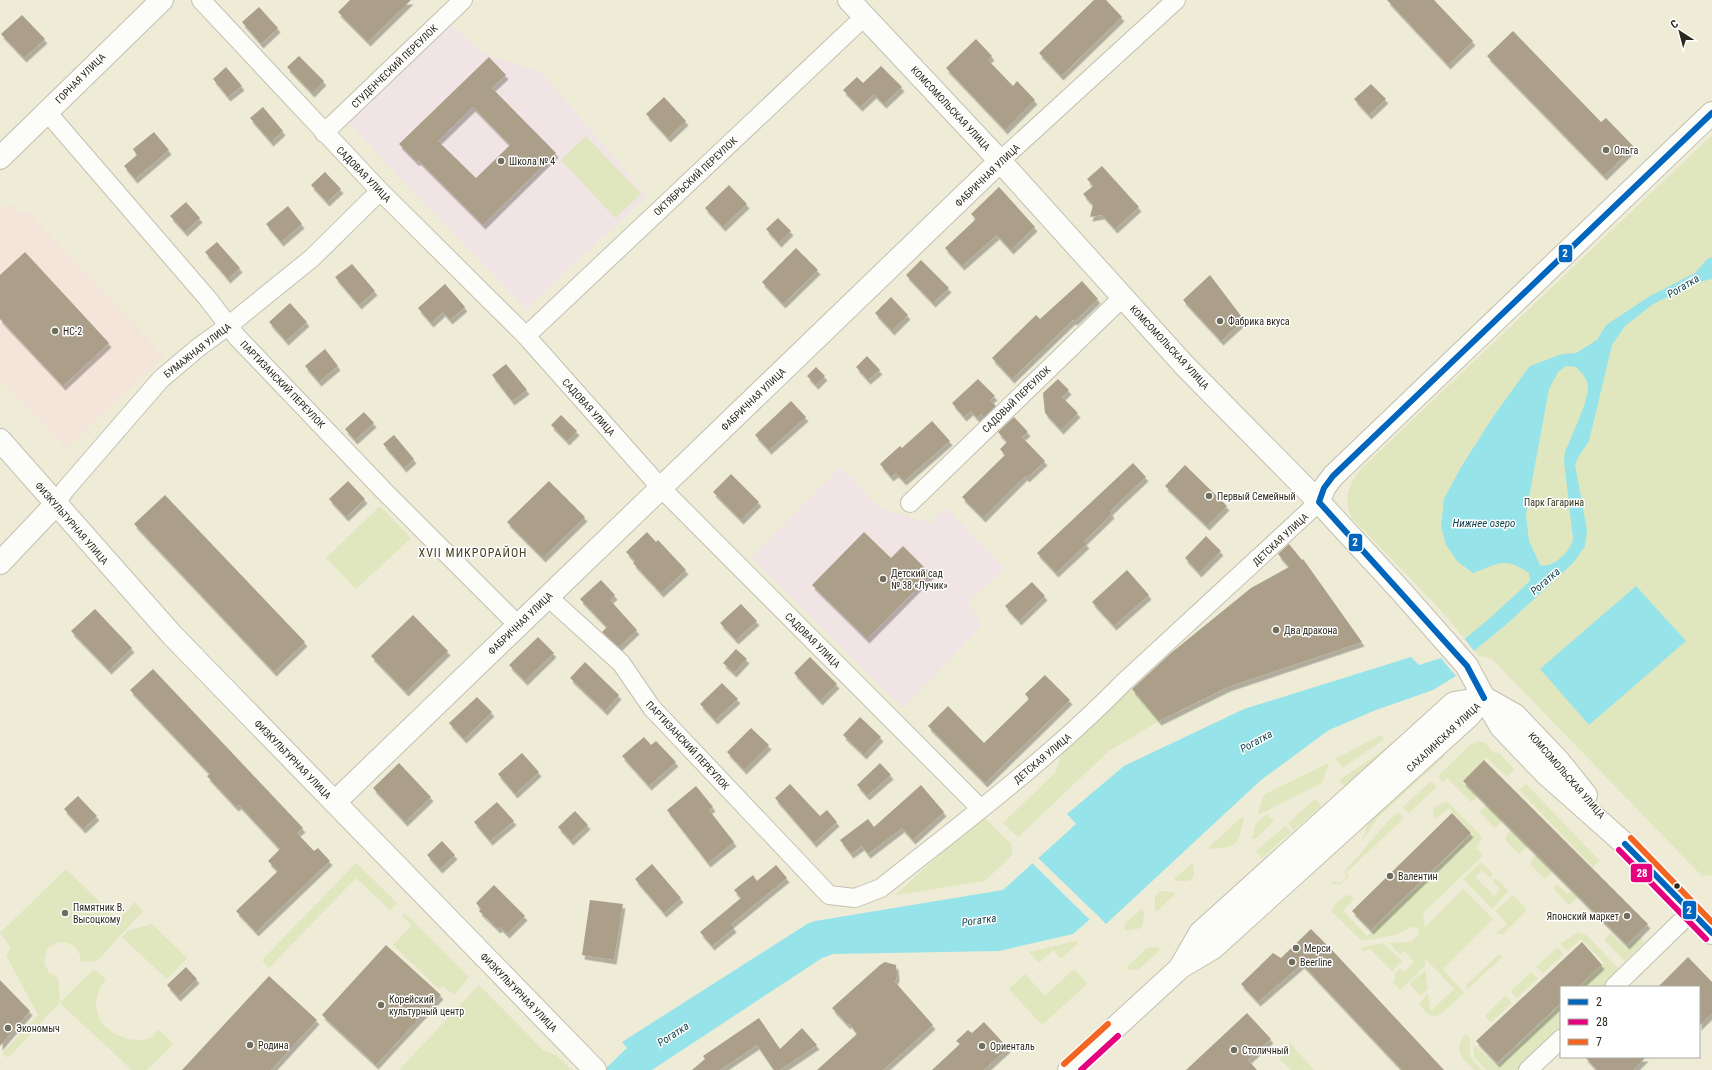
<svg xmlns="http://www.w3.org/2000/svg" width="1712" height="1070" font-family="'Roboto Condensed',sans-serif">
  <defs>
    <filter id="shadow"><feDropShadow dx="2.5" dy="4.5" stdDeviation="0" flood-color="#0004"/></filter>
  </defs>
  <rect width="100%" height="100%" fill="#eeebd7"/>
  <!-- industrial -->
  <path fill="#f4e4d9" d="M10,204l11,10 5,-4 138,147 -98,91 -66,-69v-169z"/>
  <!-- education -->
  <path fill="#f1e4e4" d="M451,26l37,29 54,18 105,123 -121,113 -178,-186z
    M841,466l38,42 51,15 17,-15 58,61 -37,33 14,23 -79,83 -152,-150z"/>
  <!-- green -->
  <path fill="#e0e6bd" d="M1712,135v740l-10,1 -211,-218 -12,-2 -40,-48 -87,-90c-9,-18 -4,-32 8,-48z
    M586,136l55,58 -26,24 -54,-58z
    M380,506l31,32 -55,51 -30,-31z
    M1130,687l29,34 -50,30 -91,86 -15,-14 53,-51 4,-15 33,-38z
    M1381,735l3,4 -41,29 -8,-9z
    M1478,741l7,2 9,10h5l15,16 -7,8 -21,-20 -24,24 15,16 -6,5 -24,-24 -4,4 -5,-6 33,-32z
    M1393,742l4,4 -42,39 -11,1 -5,-6 32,-21z
    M1440,750l5,6 -67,61 -17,26 12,-32z
    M1329,763l-7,20 -64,32 5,-18 4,-4z
    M1431,781l6,6 -28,26 -6,-6z
    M1526,784l74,77 -7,6 -74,-77z
    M1315,799l6,7 -27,24 -6,-7z
    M1446,802l3,1 33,34 -6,11 6,6v3l-59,56 2,14 38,-38 30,30 -50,50 21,24 -22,20 -7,4 -8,-3 -8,-10 9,-10 3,17 23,-22 -29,-31v8l-25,24 -7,-8 3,-6 -2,-2 6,-6 4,4 10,-10 -9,-11 -5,4 -11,-12 22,-1 8,-8 -1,-7c-14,0 -14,6 -24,8 -11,2 -21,4 -32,6l-31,-30c3,-7 11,-16 19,-16l4,4 -11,12 24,25 9,-7 -1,-1 98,-94 -24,-26 -13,11 -3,-6c1,-7 7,-9 13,-11z
    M1487,804l16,16 -8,8 -15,-16z
    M1398,812l6,6 -57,54 1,5 -8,8 -4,-2 -2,2 -3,-2 3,-2 6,2 6,-6 -1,-7c19,-18 33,-41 53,-58z
    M1267,814l7,7 -19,18h-3l4,-15z
    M983,816l29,29v10l-27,26 -90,14z
    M1242,817l2,1c-7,27 -4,29 -33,31l-2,-2z
    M1285,826l6,6 -29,26 -6,-7z
    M1511,830l17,16 -9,8 -13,-13v-6z
    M1536,855l16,17 -7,7 -14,-14v-5z
    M356,863l41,40 -7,7 -34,-32 -87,90 -7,-8z
    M1480,863h2l11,11 -1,2 -2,2 -8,-8 -7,7 19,19 6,-6 -7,-9 1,-2h3l12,12 -17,18 -29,-30z
    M1191,864h2l1,12 -5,5h-15l1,-3z
    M66,869l52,51 17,-18 8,9 -46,50 -16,1c0,-19 -21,-27 -34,-13l-3,14 5,10 9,5 2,24 -52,56 -6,-5 36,-38 -32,-60 5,-8 -11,-14z
    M1557,884l10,10 3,-3 7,7 -8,7 -16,-17z
    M1161,891l13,1 1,2 -18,17h-2v-15z
    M1513,895l12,12 1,4 -23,23h-7l11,-10 -12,-13z
    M1141,909l3,3 -1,12 -2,4 -14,3 -3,-3 1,-4z
    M405,913l64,64 -15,18 -11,-9 -4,3 -46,-44 19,-20 -10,-9z
    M152,924l35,34 -20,21 -45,-42 6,-6z
    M1578,932l8,3 32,33 -1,9 -11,10h-26l24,-24 -23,-24 -14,12 -7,-7z
    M1610,933l16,15 13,-12 5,6 -19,19 -21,-21z
    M1076,941l2,2 -17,16 -8,-9 -14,13 -10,-11z
    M1383,943l19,18 -10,10 -22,-22 -7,2 -3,-3z
    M1157,947l3,3 -21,19 -11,1 -2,-2 21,-20z
    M1557,947l7,7 -21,19 -7,-6z
    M1499,954l3,3 -34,32 -3,-3z
    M94,969l12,10c-20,26 -8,52 22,60 6,1 16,2 22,-1 3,-2 6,-6 9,-8l14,14 -26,26h-15l-72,-67z
    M1074,969l13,15 -45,41 -33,-36 16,-15 20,22z
    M1425,970l3,19 -8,7 -10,-12z
    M1531,972l7,6 -21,20 -6,-7z
    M479,985l65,66 12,4 16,15h-173z
    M1505,996l7,7 -21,19 -6,-6z
    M1561,1005v26l-40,39h-35l-12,-13v-12l24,21z
    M1466,1034l4,5v18l12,13h-8c-12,-13 -22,-19 -8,-36z
    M1290,1043l24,27h-23l-11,-11z"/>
  <!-- water -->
  <path fill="#96e4ea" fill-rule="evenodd" d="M1712,257v22l-17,4 -42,21 -28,22 -13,19 -23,96 -10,15 -4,8 12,66 -2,16 -11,16 -66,61 -34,28 -18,25 -23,14 -57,20 -47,20 -68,50 -155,144 -10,-10 -23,20 -74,17 -166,3 -11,4 -170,112h-48l23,-22 -5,-6 185,-118 8,-3 188,-31 73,-66 -9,-10 57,-48 120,-57 167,-52 8,8 22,-7 48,-39 41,-38 -1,-8c-26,-17 -30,-9 -56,0l-15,-11 -12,-17 -5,-18 3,-28 17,-32 32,-50 33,-46 4,-5 32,-12 14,-1 21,-13 9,-15 44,-29 45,-23 12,-14zM1566,366l10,1c5,5 11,11 12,19 1,14 -17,51 -23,66l-1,9 9,78c-2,12 -20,30 -33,26l-11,-24 -3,-27 23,-125 9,-17z
    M1636,586l50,55 -97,84 -49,-56z"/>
  <!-- pier -->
  <path fill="#eeebd7" d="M1463,637l12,15 -13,18 -6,6 -17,-20z
    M1036,856l60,58 5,5 -1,1 -4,-3 -4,4 -2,-1 -59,-58z"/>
  <!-- building -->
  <path fill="#ab9f89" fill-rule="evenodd" filter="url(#shadow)" d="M350,0h61l-43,42 -30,-30z
    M1094,0h12l16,17 -61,59 -22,-23z
    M1387,0h47l39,41 -25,24z
    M259,7l19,21 -17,16 -19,-22z
    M22,15l23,24 -21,19 -23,-24z
    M1513,31l88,91 5,-4 28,29 -30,29 -117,-120z
    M976,39l16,17 -4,4 25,26 4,-5 18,19 -30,30 -59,-62z
    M299,56l25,25 -12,12 -25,-26z
    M489,57l17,18 -14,13 64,65 -73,72 -65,-65 -1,2 -18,-18zM473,107l37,38 -34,33 -38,-37z
    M881,66l21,21 -18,17 -10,-10 -14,13 -17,-17 14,-13 6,6z
    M226,67l16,19 -14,11 -15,-18z
    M1371,84l15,15 -17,16 -15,-16z
    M664,97l22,24 -18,17 -22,-24z
    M263,107l20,24 -12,11 -21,-24z
    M154,132l15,18 -34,29 -11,-13 13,-11 -4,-6z
    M1102,166l37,41 -24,22 -13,-14 -12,2 3,-12 -10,-11 10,-8 -6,-7z
    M325,172l16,17 -14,13 -16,-17z
    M729,185l18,19 -24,23 -18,-19z
    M999,187l36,40 -24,23 -14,-15 -35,31 -17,-18 31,-29 -5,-5z
    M186,202l14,16 -15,14 -15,-16z
    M288,206l14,18 -21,18 -15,-18z
    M778,218l13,13 -12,12 -13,-14z
    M217,242l23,26 -12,11 -23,-27z
    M796,248l22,22 -35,34 -21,-22z
    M25,252l84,91 -46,43 -63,-67v-44z
    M921,260l28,28 -16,15 -27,-28z
    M352,264l23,27 -16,14 -24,-28z
    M1210,275l34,45 -23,21 -38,-41z
    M1082,281l16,18 -23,22 -2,-1 -61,59 -20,-21 44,-43 4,4z
    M445,284l20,23 -15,13 -7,-8 -12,11 -13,-15z
    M891,297l17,18 -16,16 -17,-18z
    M290,303l17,19 -21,19 -17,-19z
    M325,349l13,17 -19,16 -14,-16z
    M867,356l13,14 -12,10 -12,-13z
    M506,364l21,26 -15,11 -20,-26z
    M816,367l9,9 -9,9 -9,-9z
    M978,379l17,17 -5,4 6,6 -12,11 -3,-3 -4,4 -6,-7 -7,6 -12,-14z
    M1058,379l11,11 -7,7 16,16 -17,17 -16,-17 -2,-20z
    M791,401l15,16 -37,33 -14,-15z
    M364,412l10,11 -19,17 -10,-11z
    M561,415l16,16 -10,10 -16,-16z
    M1014,417l14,15 -6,5 23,24 -18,17 -2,-2 -42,42 -21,-21 43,-42 -5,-6 7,-7 -9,-10z
    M932,421l18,20 -46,40 -8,-8 -5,4 -11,-13 20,-18 2,2z
    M394,435l20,24 -10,9 -21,-24z
    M1133,463l13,14 -36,34 2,3 -28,27 3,3 -31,29 -19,-20z
    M1185,465l42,41 -20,20 -42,-40z
    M731,474l28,28 -18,18 -28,-28z
    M348,481l17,18 -19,18 -17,-18z
    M549,481l36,36 -42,41 -36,-36z
    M165,495l140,147 -31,30 -140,-148z
    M647,532l9,10 2,-2 28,30 -25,23 -28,-30 2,-2 -9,-9z
    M864,532l27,26 12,-12 28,28 -64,65 -55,-54z
    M1206,536l15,15 -22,22 -14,-15z
    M1289,544l13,16 1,-1 59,83 -134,45 -69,34 -27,-32 39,-36 80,-65 38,-21 -11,-13z
    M1127,570l22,25 -35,31 -22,-24z
    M601,580l14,15 -5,5 27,30 -18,17 -17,-15 5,-5 -27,-28z
    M1032,582l13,14 -26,25 -14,-15z
    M741,604l16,17 -21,19 -16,-17z
    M95,609l37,39 -23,22 -38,-39z
    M413,615l35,36 -42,41 -35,-36z
    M538,637l16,16 -29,28 -16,-16z
    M736,649l11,10 -13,14 -11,-10z
    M810,657l27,27 -17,17 -26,-28z
    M585,662l34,33 -14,16 -35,-33z
    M153,669l150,159 -6,5 17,18 4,-3 12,13 -74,71 -20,-21 42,-40 -10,-10 12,-12 -41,-44 -3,2 -29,-31 3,-2 -80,-84z
    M1045,675l25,25 -85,83 -57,-57 20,-20 36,37 45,-44 -4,-5z
    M722,683l16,16 -23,21 -15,-16z
    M477,697l15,15 -28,27 -15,-16z
    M860,717l21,20 -17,18 -21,-20z
    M751,728l18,17 -25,25 -17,-18z
    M644,737l7,8 5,-4 20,21 -27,24 -27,-30z
    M522,753l17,19 -24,22 -17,-20z
    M1484,760l164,164 -21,21 -164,-164z
    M399,763l32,34 -26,25 -32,-34z
    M880,763l11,12 -24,21 -10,-11z
    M790,784l30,32 7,-6 10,12 -23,21 -39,-45z
    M921,785l23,27 -31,28 -11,-12 -34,26 -6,-8 -11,8 -11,-14 28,-21 6,8z
    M696,786l17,21 -4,3 25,32 -26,21 -41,-53z
    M78,796l19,20 -14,13 -19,-20z
    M497,802l17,19 -24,20 -16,-19z
    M575,811l13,14 -17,16 -13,-14z
    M1452,813l19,20 -100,97 -19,-19z
    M442,841l13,14 -15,14 -13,-14z
    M652,864l29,34 -17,15 -29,-34z
    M776,865l11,13 -56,46 3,4 -22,18 -12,-14 41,-34 -7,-8 19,-15 4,6z
    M494,885l31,31 -18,18 -7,-7 -2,2 -19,-18 2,-2 -5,-6z
    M590,900l33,4 -9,56 -32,-5z
    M1311,929l21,21 112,120h-42l-100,-106 -44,38 -17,-18 32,-31 8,5z
    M1582,942l20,23 -24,22h-17v16l-64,60 -21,-22z
    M386,945l55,50 -65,70 -54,-50z
    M1688,957l24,25v31l-13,13v-39h-41z
    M885,962l11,3 1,11 -2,6 38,43 -50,45h-66l40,-36 -8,-11 -1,2 -16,-17 48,-43z
    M186,967l11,12 -19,18 -11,-12z
    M269,976l48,44 -46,50h-89z
    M0,980l30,31 -30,35z
    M1247,1013l24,26 -23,21 9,10h-71z
    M759,1018l21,31 22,-21 15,17 -37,25h-6l-17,-25 -37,25h-28l13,-11 -2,-3z
    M984,1022l24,26 -24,22h-52l28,-26 -4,-3 12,-11 4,3z
    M1585,1057h61l-13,13h-36z"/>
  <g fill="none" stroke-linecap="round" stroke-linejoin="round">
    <defs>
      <path id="minor" d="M201,0l179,191 146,145 135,152 320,321
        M47,112l161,187 29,38 147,154 134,134
        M324,133l139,-133
        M1000,161l176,-161
        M526,336l338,-319
        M910,503l213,-206
        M56,504l9,-14 96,-111 38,-32 29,-21 84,-68 68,-67
        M548,597l73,66 31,45 177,187 26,3 26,-10c83,-66 169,-130 243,-206l195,-180
        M1614,987l77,-75
        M1528,1070l33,-31"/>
      <path id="tertiary" d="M849,0l151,161 185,205 134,136 82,89 66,75 17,32
        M0,158l162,-158
        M0,440l172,195 423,435
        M1319,502l5,-14 9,-12 379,-363
        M0,563l56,-59
        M335,802l665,-641"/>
      <path id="secondary" d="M1181,966l19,-33 254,-230 30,-5
        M1069,1070l112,-103 32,-19 256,-232 15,-18"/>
      <path id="primary" d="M1484,698l17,29 44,46 80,71 87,89
        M1485,698l30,17 43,45 28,35"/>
    </defs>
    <!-- minor casing -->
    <use href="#minor" stroke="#c3c0b0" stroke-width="20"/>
    <!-- tertiary casing -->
    <use href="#tertiary" stroke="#c3c0b0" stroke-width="24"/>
    <!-- secondary casing -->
    <use href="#secondary" stroke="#c3c0b0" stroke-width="24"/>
    <!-- primary casing -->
    <use href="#primary" stroke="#c3c0b0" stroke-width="24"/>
    <!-- minor -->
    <use href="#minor" stroke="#fcfcf9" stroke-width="18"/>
    <!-- tertiary -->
    <use href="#tertiary" stroke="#fcfcf9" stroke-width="22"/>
    <!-- secondary -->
    <use href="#secondary" stroke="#fcfcf9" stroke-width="22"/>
    <!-- primary -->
    <use href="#primary" stroke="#fcfcf9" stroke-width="22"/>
    <defs>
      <path id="bus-1" d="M1484,698l-17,-32 -148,-164 5,-14 9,-12 379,-363
        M1625,844l87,89"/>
      <path id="bus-2" d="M1619,850l87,89
        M1081,1070l37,-34"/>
      <path id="bus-3" d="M1631,838l81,84
        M1064,1064l44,-40"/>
    </defs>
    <!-- bus-1 casing -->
    <use href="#bus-1" stroke="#fff" stroke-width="9"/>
    <!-- bus-2 casing -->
    <use href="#bus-2" stroke="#fff" stroke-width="9"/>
    <!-- bus-3 casing -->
    <use href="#bus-3" stroke="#fff" stroke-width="9"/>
    <!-- bus-1 -->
    <use href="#bus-1" stroke="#0065bd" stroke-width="6"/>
    <!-- bus-2 -->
    <use href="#bus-2" stroke="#e5007d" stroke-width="6"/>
    <!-- bus-3 -->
    <use href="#bus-3" stroke="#f26522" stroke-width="6"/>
  </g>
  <!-- markers -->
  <g fill="#6f6d5d" stroke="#fff" stroke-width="1.5">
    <circle cx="1606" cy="150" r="4"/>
    <circle cx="501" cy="161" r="4"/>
    <circle cx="1220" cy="321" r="4"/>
    <circle cx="55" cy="331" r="4"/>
    <circle cx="1209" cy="496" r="4"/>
    <circle cx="883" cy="579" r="4"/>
    <circle cx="1276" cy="630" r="4"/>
    <circle cx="1390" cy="876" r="4"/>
    <circle cx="65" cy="913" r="4"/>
    <circle cx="1627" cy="916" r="4"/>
    <circle cx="1296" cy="948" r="4"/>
    <circle cx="1292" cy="962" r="4"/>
    <circle cx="381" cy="1005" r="4"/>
    <circle cx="8" cy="1028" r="4"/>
    <circle cx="250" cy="1045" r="4"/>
    <circle cx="982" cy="1046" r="4"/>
    <circle cx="1234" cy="1050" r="4"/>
  </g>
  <circle fill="#2b291c" stroke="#fff" stroke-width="1.5" cx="1677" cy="886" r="3.5"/>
  <g text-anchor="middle" stroke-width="3" stroke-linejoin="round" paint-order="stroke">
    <!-- street labels -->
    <g font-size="10" fill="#2b291c" stroke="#fff">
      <text transform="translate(394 66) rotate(-44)" y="4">СТУДЕНЧЕСКИЙ ПЕРЕУЛОК</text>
      <text transform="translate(80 78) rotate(-45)" y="4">ГОРНАЯ УЛИЦА</text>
      <text transform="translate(951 108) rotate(47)" y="4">КОМСОМОЛЬСКАЯ УЛИЦА</text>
      <text transform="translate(364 174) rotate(46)" y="4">САДОВАЯ УЛИЦА</text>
      <text transform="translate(987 175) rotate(-44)" y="4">ФАБРИЧНАЯ УЛИЦА</text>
      <text transform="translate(695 176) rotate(-43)" y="4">ОКТЯБРЬСКИЙ ПЕРЕУЛОК</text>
      <text transform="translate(1170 347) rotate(47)" y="4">КОМСОМОЛЬСКАЯ УЛИЦА</text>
      <text transform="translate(197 350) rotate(-38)" y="4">БУМАЖНАЯ УЛИЦА</text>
      <text transform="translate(283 384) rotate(46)" y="4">ПАРТИЗАНСКИЙ ПЕРЕУЛОК</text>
      <text transform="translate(753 399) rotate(-44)" y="4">ФАБРИЧНАЯ УЛИЦА</text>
      <text transform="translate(1016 399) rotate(-44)" y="4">САДОВЫЙ ПЕРЕУЛОК</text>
      <text transform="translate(589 407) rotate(48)" y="4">САДОВАЯ УЛИЦА</text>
      <text transform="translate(72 523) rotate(49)" y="4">ФИЗКУЛЬТУРНАЯ УЛИЦА</text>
      <text transform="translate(1280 539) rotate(-43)" y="4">ДЕТСКАЯ УЛИЦА</text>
      <text transform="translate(520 623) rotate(-44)" y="4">ФАБРИЧНАЯ УЛИЦА</text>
      <text transform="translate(813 640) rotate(45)" y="4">САДОВАЯ УЛИЦА</text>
      <text transform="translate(1443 737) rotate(-43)" y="4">САХАЛИНСКАЯ УЛИЦА</text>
      <text transform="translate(688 745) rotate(47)" y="4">ПАРТИЗАНСКИЙ ПЕРЕУЛОК</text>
      <text transform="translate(1042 758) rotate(-40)" y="4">ДЕТСКАЯ УЛИЦА</text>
      <text transform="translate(293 759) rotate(46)" y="4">ФИЗКУЛЬТУРНАЯ УЛИЦА</text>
      <text transform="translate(1567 775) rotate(49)" y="4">КОМСОМОЛЬСКАЯ УЛИЦА</text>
      <text transform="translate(519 992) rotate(46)" y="4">ФИЗКУЛЬТУРНАЯ УЛИЦА</text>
    </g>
    <!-- poi labels -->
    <g font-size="10" fill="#2b291c" stroke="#fff" text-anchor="start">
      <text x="1614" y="154">Ольга</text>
      <text x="509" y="165">Школа № 4</text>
      <text x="1228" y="325">Фабрика вкуса</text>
      <text x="63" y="335">НС-2</text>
      <text x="1217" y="500">Первый Семейный</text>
      <text x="891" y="577">Детский сад<tspan x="891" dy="12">№ 38 «Лучик»</tspan></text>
      <text x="1284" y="634">Два дракона</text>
      <text x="1398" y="880">Валентин</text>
      <text x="73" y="911">Пямятник В.<tspan x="73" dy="12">Высоцкому</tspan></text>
      <text x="1619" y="920" text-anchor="end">Японский маркет</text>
      <text x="1304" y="952">Мерси</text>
      <text x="1300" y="966">Beerline</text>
      <text x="389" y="1003">Корейский<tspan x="389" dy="12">культурный центр</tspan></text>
      <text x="16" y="1032">Экономыч</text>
      <text x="258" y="1049">Родина</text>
      <text x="990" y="1050">Ориенталь</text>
      <text x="1242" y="1054">Столичный</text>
    </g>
    <!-- park labels -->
    <g font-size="10" fill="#2d3311" stroke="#fff">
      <text x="1554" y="506">Парк Гагарина</text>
    </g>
    <!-- water labels -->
    <g font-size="11" font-style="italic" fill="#11454d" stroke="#fff">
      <text transform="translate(1683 286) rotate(-31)" y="4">Рогатка</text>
      <text x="1484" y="527">Нижнее озеро</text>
      <text transform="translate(1545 581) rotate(-41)" y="4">Рогатка</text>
      <text transform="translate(1256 741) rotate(-29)" y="4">Рогатка</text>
      <text transform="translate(979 920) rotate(-8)" y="4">Рогатка</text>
      <text transform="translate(673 1034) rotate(-33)" y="4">Рогатка</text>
    </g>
    <!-- quarter labels -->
    <g font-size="12" letter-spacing="1" fill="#464123" stroke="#fff">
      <text x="473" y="557">XVII МИКРОРАЙОН</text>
    </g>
  </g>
  <g stroke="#fff" stroke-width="1.5">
    <rect x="1558" y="244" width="15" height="19" rx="4" fill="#0065bd"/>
    <rect x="1348" y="533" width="15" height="19" rx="4" fill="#0065bd"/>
    <rect x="1630" y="863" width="23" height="20" rx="4" fill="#e5007d"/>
    <rect x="1682" y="900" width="15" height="20" rx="4" fill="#0065bd"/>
  </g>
  <g font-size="11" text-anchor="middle" font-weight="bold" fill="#fff">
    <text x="1565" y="257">2</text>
    <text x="1355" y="546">2</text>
    <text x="1642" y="877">28</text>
    <text x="1689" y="914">2</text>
  </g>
  <!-- legend -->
  <rect x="1560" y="986" width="140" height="72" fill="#ffffff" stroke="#aaa9a4"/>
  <rect x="1568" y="999" width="20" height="6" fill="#0065bd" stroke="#aaa9a4"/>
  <text x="1596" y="1006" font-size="12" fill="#2b291c">2</text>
  <rect x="1568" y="1019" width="20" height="6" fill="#e5007d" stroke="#aaa9a4"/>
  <text x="1596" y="1026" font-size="12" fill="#2b291c">28</text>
  <rect x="1568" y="1039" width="20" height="6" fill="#f26522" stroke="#aaa9a4"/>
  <text x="1596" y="1046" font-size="12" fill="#2b291c">7</text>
  <!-- north arrow -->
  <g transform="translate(1680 32) rotate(324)" stroke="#ffffff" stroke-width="3" paint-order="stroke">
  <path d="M0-3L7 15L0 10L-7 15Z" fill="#2b291c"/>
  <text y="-6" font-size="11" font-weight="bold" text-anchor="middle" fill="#2b291c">С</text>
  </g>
</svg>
